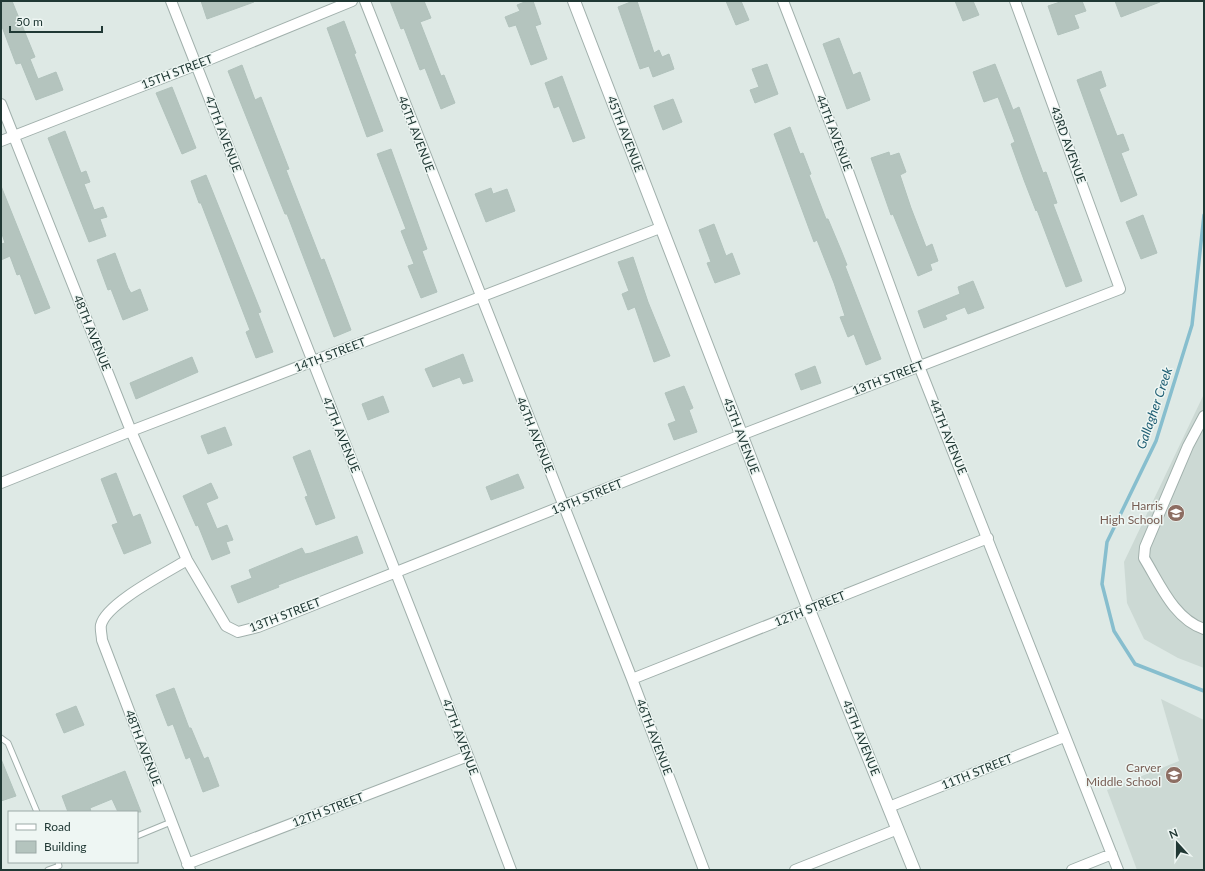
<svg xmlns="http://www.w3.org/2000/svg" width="1205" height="871" font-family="Lato,sans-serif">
  <rect width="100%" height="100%" fill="#dee9e5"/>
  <!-- built -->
  <path fill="#ccd9d4" d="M1204,394v274l-26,-10 -34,-19 -17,-36 -3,-41z
    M1161,699l43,21v150h-67l-30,-80 72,-29z"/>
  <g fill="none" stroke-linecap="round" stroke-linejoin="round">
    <!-- stream -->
    <path stroke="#87bece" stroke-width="3.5" d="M1204,215l-12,110 -36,116 -49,101 -5,42 12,47 21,33 69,27"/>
  </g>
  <!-- building -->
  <path fill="#b4c4be" stroke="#b1c2bc" d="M1,1h11l23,56 -5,2 8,20 18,-7 7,18 -27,10 -15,-37 -5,1 -15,-40z
    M201,1h53v1l-47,17z
    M390,1h34l7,17 -11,4 21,54 3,-1 11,28 -14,6 -16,-41 -5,2 -16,-42 -3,1z
    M527,1h6l8,23 -6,2 12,33 -16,6 -15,-40 -7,2 -4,-10 15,-6 -3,-6z
    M633,1h4l17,52 5,-3 3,7 7,-3 5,15 -21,8 -4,-11 -9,3 -22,-62z
    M726,1h15l8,19 -13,5z
    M955,1h18l6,14 -16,6z
    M1063,1h19l4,10 -12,4 5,13 -21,7 -10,-29z
    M1115,1h45v1l-39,15z
    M344,21l12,32 -2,1 29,77 -16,6 -40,-109z
    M839,38l14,37 7,-3 10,28 -23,9 -24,-65z
    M767,64l11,30 -23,9 -5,-13 9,-3 -7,-18z
    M995,64l18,46 6,-3 24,66 3,-1 11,31 -4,1 29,77 -16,6 -29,-77 -1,1 -12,-31 -13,-36 4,-2 -17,-45 -14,5 -11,-30z
    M242,65l13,35 6,-3 28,72 -3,1 35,90 3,-1 27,71 -17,7 -47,-123h-2l-57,-143z
    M1101,71l5,15 -7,3 18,47 6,-2 6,16 -8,3 16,42 -16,7 -44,-122z
    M562,76l23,62 -12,4 -14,-36 -5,2 -9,-25z
    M172,87l24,61 -14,6 -26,-61z
    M673,99l9,23 -19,8 -9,-24z
    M790,127l10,27 3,-1 8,21 -2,1 17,44h2l13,31 6,15 -2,1 36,93 -15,6 -12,-31 -6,3 -8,-20 5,-1 -11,-33 -17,-43 -3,2 -40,-108z
    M65,131l16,42 5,-2 4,11 -6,2 10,26 9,-3 4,10 -7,2 6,17 -17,6 -41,-104z
    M391,149l36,100 -5,2 15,41 -16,6 -13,-32 6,-2 -13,-33 5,-2 -29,-75z
    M889,152l1,4 9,-3 7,19 -6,3 11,33 15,39 6,-3 6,17 -8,3 2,6 -14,6 -25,-62 -2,1 -20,-57z
    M206,175l55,137 -3,1 15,39 -17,6 -10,-26 4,-2 -49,-127h-2l-8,-22z
    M1,186l49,122 -15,6 -15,-40 -3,1 -7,-19 -9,4v-16l4,-1 -4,-12z
    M491,188l2,6 14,-5 8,22 -29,11 -11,-28z
    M1143,215l14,38 -16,6 -15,-37z
    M714,224l12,32 6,-3 8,21 -25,9 -8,-20 4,-1 -12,-32z
    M115,253l13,35 3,5 9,-4 8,21 -25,10 -12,-31 -3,1 -11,-30z
    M633,257l15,45 22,54 -16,6 -19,-55 -7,3 -6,-16 7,-3 -11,-29z
    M973,281l11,27 -16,6 -3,-7 -20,8 2,4 -23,9 -6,-17 42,-17 -2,-7z
    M463,354l10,27 -10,3 -3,-7 -27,10 -8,-18z
    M192,357l6,15 -62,27 -6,-16z
    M815,366l6,17 -20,7 -6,-16z
    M684,386l9,22 -4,2 8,22 -23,8 -6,-16 8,-3 -11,-28z
    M383,396l6,16 -21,8 -6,-16z
    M225,427l7,18 -24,9 -7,-18z
    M310,450l25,68 -19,7 -11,-28 3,-1 -15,-39z
    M116,473l17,44 7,-3 11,29 -27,11 -12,-29 6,-2 -17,-44z
    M518,474l6,14 -33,12 -5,-13z
    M211,483l7,15 -12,5 11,26 10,-4 6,15 -7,2 4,11 -18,7 -14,-35 -2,1 -13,-30z
    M357,536l6,17 -85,32 1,2 -41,16 -7,-17 21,-8 -3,-8 53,-22 3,6 6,-1z
    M174,688l15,40h2l13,31 4,-2 11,29 -16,6 -13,-35 -4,2 -13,-35 -5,2 -12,-31z
    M76,706l8,19 -20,8 -8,-19z
    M1,759l15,37 -15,5z
    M125,771l16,41h-23l-6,-13 -22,9 1,4h-23l-6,-16z"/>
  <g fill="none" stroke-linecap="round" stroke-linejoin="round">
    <defs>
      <path id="service" d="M1,738l7,5 29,69
        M137,836l34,-14
        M48,870l11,-4 -1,-4"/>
      <path id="minor" d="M171,1l297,755 43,114
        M365,1l267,678 72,191
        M783,1l53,137 83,228 199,504
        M1,104l130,327 56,129 39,66 12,6 20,-5 483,-192 379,-146 -105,-288
        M1,141l195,-76 156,-64
        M1204,416l-16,30 -43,101 -1,11c16,26 30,61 60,71
        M1,483l130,-52 529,-203
        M187,560c-19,12 -81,43 -86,65 -1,4 1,11 1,15l88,230
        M632,679l356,-141
        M889,807l175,-70
        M187,864l281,-108
        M795,870l103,-41
        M1072,870l40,-16"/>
      <path id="tertiary" d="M574,1l235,609 105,260"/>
    </defs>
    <!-- service casing -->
    <use href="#service" stroke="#a1b0ac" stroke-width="7"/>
    <!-- minor casing -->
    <use href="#minor" stroke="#a1b0ac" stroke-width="12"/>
    <!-- tertiary casing -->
    <use href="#tertiary" stroke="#a1b0ac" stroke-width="14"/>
    <!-- service -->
    <use href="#service" stroke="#fff" stroke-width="5"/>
    <!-- minor -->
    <use href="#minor" stroke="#fff" stroke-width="10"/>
    <!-- tertiary -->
    <use href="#tertiary" stroke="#fff" stroke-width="12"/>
  </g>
  <!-- icons -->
  <defs>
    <symbol id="school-disc" viewBox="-11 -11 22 22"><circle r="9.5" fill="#8d6e63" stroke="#eef6f3"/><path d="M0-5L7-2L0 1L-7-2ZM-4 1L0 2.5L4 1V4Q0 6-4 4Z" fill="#fff"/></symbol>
  </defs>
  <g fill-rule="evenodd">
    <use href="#school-disc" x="1166" y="503" width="20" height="20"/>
    <use href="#school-disc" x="1164" y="765" width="20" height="20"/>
  </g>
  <g text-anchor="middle" stroke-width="3" stroke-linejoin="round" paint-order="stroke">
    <!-- street labels -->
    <g font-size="12" fill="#203834" stroke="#eef6f3">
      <text transform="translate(177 72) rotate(-21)" y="4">15TH STREET</text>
      <text transform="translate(834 133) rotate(69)" y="4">44TH AVENUE</text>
      <text transform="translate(223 134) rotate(69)" y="4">47TH AVENUE</text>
      <text transform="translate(416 134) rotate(69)" y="4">46TH AVENUE</text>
      <text transform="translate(625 134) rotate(69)" y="4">45TH AVENUE</text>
      <text transform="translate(1068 145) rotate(70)" y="4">43RD AVENUE</text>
      <text transform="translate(92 333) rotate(68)" y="4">48TH AVENUE</text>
      <text transform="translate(330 355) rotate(-21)" y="4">14TH STREET</text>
      <text transform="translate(888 378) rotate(-21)" y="4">13TH STREET</text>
      <text transform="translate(341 435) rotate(68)" y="4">47TH AVENUE</text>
      <text transform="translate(535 435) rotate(68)" y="4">46TH AVENUE</text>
      <text transform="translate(741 436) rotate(69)" y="4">45TH AVENUE</text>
      <text transform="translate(948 437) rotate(68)" y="4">44TH AVENUE</text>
      <text transform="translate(587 497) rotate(-22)" y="4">13TH STREET</text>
      <text transform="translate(810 609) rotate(-22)" y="4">12TH STREET</text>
      <text transform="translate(285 615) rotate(-21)" y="4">13TH STREET</text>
      <text transform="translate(460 737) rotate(69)" y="4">47TH AVENUE</text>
      <text transform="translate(654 737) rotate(69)" y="4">46TH AVENUE</text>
      <text transform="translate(861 738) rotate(68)" y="4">45TH AVENUE</text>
      <text transform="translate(143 748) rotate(69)" y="4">48TH AVENUE</text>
      <text transform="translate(977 772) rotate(-22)" y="4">11TH STREET</text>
      <text transform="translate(328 810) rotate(-21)" y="4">12TH STREET</text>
    </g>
    <!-- education labels -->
    <g font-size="12" fill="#785e54" stroke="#eef6f3" text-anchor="end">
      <text x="1163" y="510">Harris<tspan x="1163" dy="14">High School</tspan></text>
      <text x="1161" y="772">Carver<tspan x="1161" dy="14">Middle School</tspan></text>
    </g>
    <!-- water labels -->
    <g font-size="13" font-style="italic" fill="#1d5d72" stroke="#eef6f3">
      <text transform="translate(1154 408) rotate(-71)" y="5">Gallagher Creek</text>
    </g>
  </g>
  <!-- border -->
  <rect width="1205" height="871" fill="none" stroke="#203834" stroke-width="4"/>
  <!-- legend -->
  <rect x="8" y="811" width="130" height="52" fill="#eef6f3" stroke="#9caaa7"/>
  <rect x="16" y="824" width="20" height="6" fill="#ffffff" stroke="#9caaa7"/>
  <text x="44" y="831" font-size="12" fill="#203834">Road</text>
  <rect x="16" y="841" width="20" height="12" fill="#b4c4be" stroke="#9caaa7"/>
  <text x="44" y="851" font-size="12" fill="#203834">Building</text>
  <!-- north arrow -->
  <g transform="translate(1177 843) rotate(339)" stroke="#eef6f3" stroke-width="3" paint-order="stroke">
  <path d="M0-3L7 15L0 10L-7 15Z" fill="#203834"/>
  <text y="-6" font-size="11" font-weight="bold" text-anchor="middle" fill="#203834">N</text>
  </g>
  <!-- scale -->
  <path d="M10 26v6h92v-6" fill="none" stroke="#203834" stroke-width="2"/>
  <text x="16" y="26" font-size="12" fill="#203834" stroke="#eef6f3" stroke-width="3" paint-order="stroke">50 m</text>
</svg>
